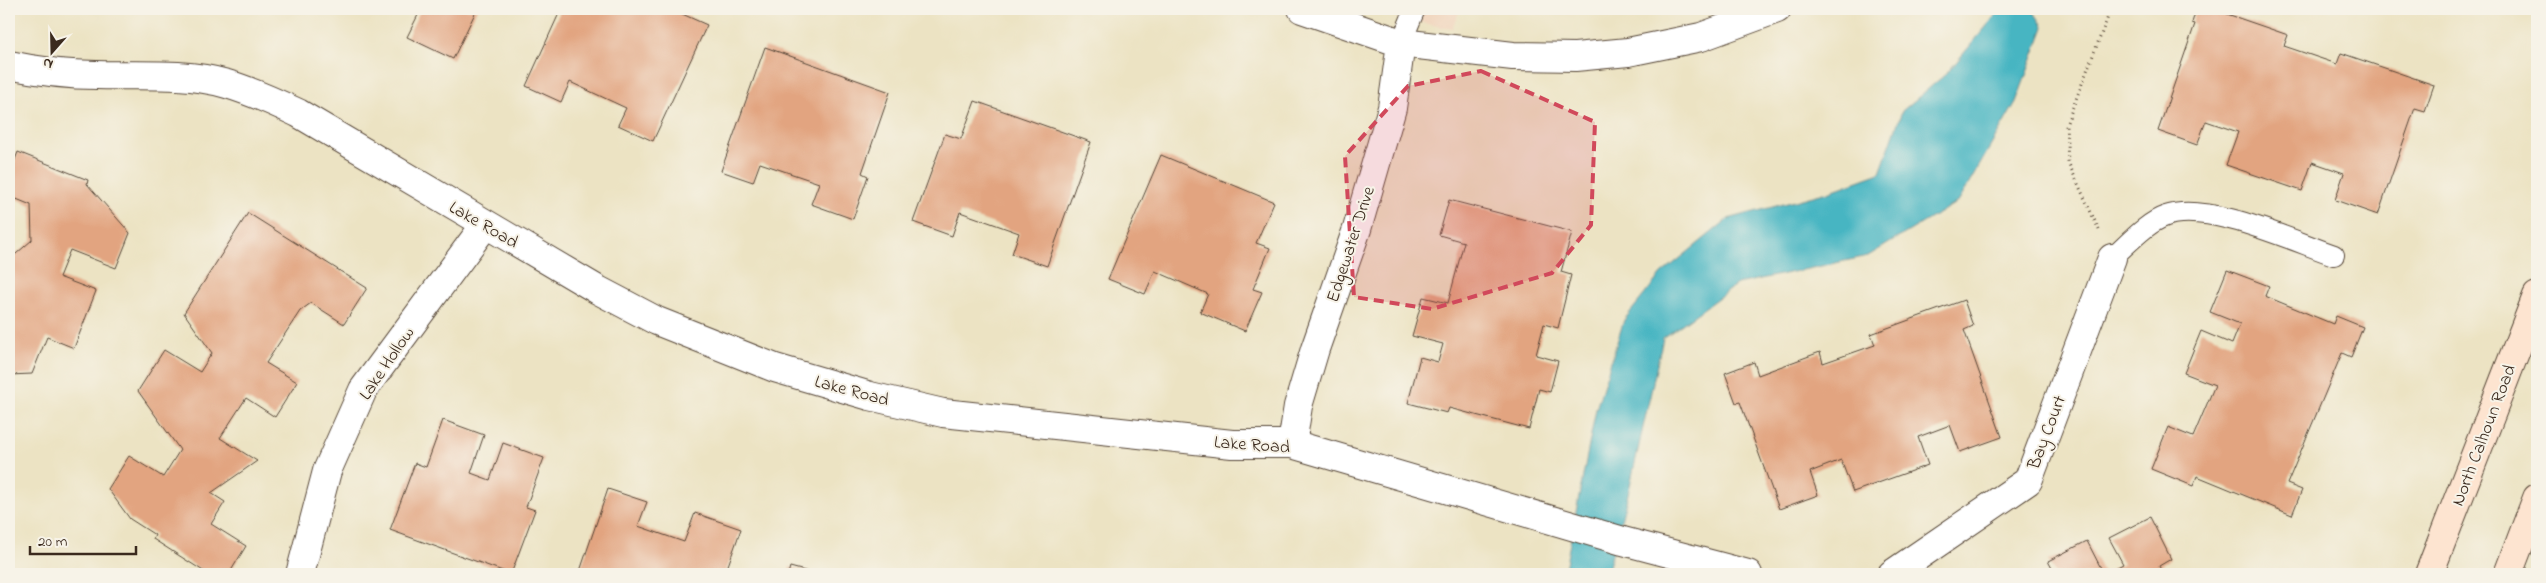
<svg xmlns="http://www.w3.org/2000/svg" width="2546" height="583" font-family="'Indie Flower',sans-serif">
  <rect width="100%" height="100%" fill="#f7f3e8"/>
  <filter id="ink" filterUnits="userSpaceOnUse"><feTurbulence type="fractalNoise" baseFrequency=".02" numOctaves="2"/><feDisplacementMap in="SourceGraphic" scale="10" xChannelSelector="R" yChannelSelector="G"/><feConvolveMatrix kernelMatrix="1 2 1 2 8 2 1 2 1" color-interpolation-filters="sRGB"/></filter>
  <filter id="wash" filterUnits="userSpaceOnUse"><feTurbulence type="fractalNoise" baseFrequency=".0096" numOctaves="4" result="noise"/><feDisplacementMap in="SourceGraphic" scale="20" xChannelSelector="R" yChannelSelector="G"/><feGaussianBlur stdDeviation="1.12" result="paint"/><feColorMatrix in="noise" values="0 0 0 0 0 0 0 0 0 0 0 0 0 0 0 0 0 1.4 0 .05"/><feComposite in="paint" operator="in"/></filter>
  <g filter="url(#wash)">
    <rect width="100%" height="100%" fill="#ece3c3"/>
    <!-- built -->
    <path fill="#f1d5bd" d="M1356,9h104l-8,20z"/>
    <!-- water -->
    <path fill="#47b5c2" stroke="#417070" d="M2001,9h31l12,18 -28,75 -57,99 -91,55 -131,28 -74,54 -34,152 -22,84h-43l32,-165 28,-89 37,-46 67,-55 100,-27 52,-19 22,-62 45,-38z"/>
    <g id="blocks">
      <!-- building -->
      <path fill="#e2a480" d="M421,9h56l-24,50 -46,-22z
        M561,9l18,2 1,-2h91l36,16 -54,116 -35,-16 8,-17 -56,-26 -9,20 -35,-16z
        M2196,9h32l-1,5 61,21 -4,11 53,18 4,-11 93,32 -9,26 -10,-3 -37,107 -43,-15 9,-27 -32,-11 -10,29 -76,-26 12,-33 -32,-11 -9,24 -39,-14 37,-107 -3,-1z
        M765,47l125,45 -28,81 6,3 -15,43 -42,-15 8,-21 -59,-20 -7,19 -32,-11z
        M975,101l116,41 -44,124 -35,-12 7,-21 -59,-21 -8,24 -39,-14 32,-88 16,5z
        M18,152l70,28 -1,4 43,49 -14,35 -46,-18 -11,27 37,14 -22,57 -27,-11 -15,37 -23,1v-115l23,-20 -1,-35 -22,-9v-21z
        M1161,155l113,47 -18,41 14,5 -17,41 9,3 -17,39 -45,-19 8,-18 -53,-23 -10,23 -37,-15z
        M1449,200l123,32 -11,40 10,3 -13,53 -14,-4 -8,31 22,6 -8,31 -11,-3 -10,40 -80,-21 -2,5 -39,-10 12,-46 18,5 5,-18 -31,-8 11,-39 25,6 16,-61 -25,-7z
        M248,213l119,75 -23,36 -33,-21 -11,8 -34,52 31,19 -22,35 -29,-19 -26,40 37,23 -46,32 14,9 -14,22 35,22 -17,28h-21l-55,-35 2,-4 -25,-16 -22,-30 21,-33 34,21 17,-27 -42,-59 26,-41 36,22 12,-19 -28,-40z
        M2227,270l42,16 -4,10 68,28 3,-8 27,11 -12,30 -9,-4 -55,131 15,6 -10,25 -95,-39 -4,10 -42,-17 17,-42 25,10 22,-52 -31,-12 17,-42 31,13 8,-20 -30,-12z
        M1964,300l9,26 -9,4 38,107 -42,15 -10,-27 -32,12 10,28 -75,27 -12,-32 -31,12 8,23 -39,14 -39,-107 -4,1 -11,-30 29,-11 4,13 62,-23 3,11 52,-18 -4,-11z
        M443,420l41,15 -13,38 19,7 13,-37 41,15 -18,49 9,3 -24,64 -121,-44 25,-67 11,4z
        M608,489l39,13 -9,24 46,16 11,-29 46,16 -16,45h-146z
        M2150,517l21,42 -12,7 4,8h-108l-7,-13 39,-20 17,33 19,-10 -14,-26z
        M790,567l26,7h-28z"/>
    </g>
  </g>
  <g filter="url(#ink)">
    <use href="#blocks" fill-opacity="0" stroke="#564637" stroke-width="1"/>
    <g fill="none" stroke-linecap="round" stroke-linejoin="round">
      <defs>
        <path id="service" d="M1401,43l14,-34
          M2112,258c16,-14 34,-35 54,-42 41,-15 127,25 168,39"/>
        <path id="minor" d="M1302,9l99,34 112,13 62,1 53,-5 73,-15 76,-28
          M9,65c28,6 59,10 88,10 43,1 88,-3 130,9 24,7 48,18 71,29l300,177 59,31 118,47 95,28 73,17 289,31h60l331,97 125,33
          M1292,444l6,-38 17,-57 42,-120 35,-121 9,-65
          M300,574l27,-103 36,-81 122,-165
          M1892,574l136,-93 84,-223"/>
        <path id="secondary" d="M2429,574l108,-278
          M2508,574l29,-76"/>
      </defs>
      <!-- service casing -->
      <use href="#service" stroke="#564637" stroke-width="22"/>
      <!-- minor casing -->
      <use href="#minor" stroke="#564637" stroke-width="30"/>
      <!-- secondary casing -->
      <use href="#secondary" stroke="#564637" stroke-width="30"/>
      <!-- path -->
      <path stroke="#564637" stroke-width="3" stroke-dasharray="1 4" stroke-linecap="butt" d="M2099,230l-31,-68 -2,-37 45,-116"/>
      <!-- service -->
      <use href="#service" stroke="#fff" stroke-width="20"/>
      <!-- minor -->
      <use href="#minor" stroke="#fff" stroke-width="28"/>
      <!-- secondary -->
      <use href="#secondary" stroke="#fde4d0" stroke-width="28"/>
    </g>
  </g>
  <!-- marked area -->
  <path fill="#d1495b" fill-opacity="0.2" stroke="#d1495b" stroke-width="4" stroke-dasharray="10 6" stroke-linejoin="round" d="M1481,71l114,51 -4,103 -39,48 -120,36 -78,-12 -9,-141 63,-70z"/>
  <g text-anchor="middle" stroke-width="4" stroke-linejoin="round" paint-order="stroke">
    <!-- street labels -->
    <g font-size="18" fill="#3b2a1e" stroke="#f7f3e8">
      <text transform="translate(484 224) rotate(30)" y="6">Lake Road</text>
      <text transform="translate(1350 244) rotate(-72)" y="6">Edgewater Drive</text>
      <text transform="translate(386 363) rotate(-56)" y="6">Lake Hollow</text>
      <text transform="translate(852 390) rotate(15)" y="6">Lake Road</text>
      <text transform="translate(2046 432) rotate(-69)" y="6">Bay Court</text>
      <text transform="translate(2483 435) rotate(-69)" y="6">North Calhoun Road</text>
      <text transform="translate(1252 444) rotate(4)" y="6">Lake Road</text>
    </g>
  </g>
  <!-- margin -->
  <rect width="2546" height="583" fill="none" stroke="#f7f3e8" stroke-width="30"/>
  <!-- north arrow -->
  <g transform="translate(52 52) rotate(200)" stroke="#f7f3e8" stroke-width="4" paint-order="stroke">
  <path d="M0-4L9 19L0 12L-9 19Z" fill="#3b2a1e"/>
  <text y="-8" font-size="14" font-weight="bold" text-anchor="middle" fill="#3b2a1e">N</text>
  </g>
  <!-- scale -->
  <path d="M30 546v8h106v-8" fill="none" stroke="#3b2a1e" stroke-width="2.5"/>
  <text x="38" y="546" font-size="15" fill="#3b2a1e" stroke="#f7f3e8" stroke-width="4" paint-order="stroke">20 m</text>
</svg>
